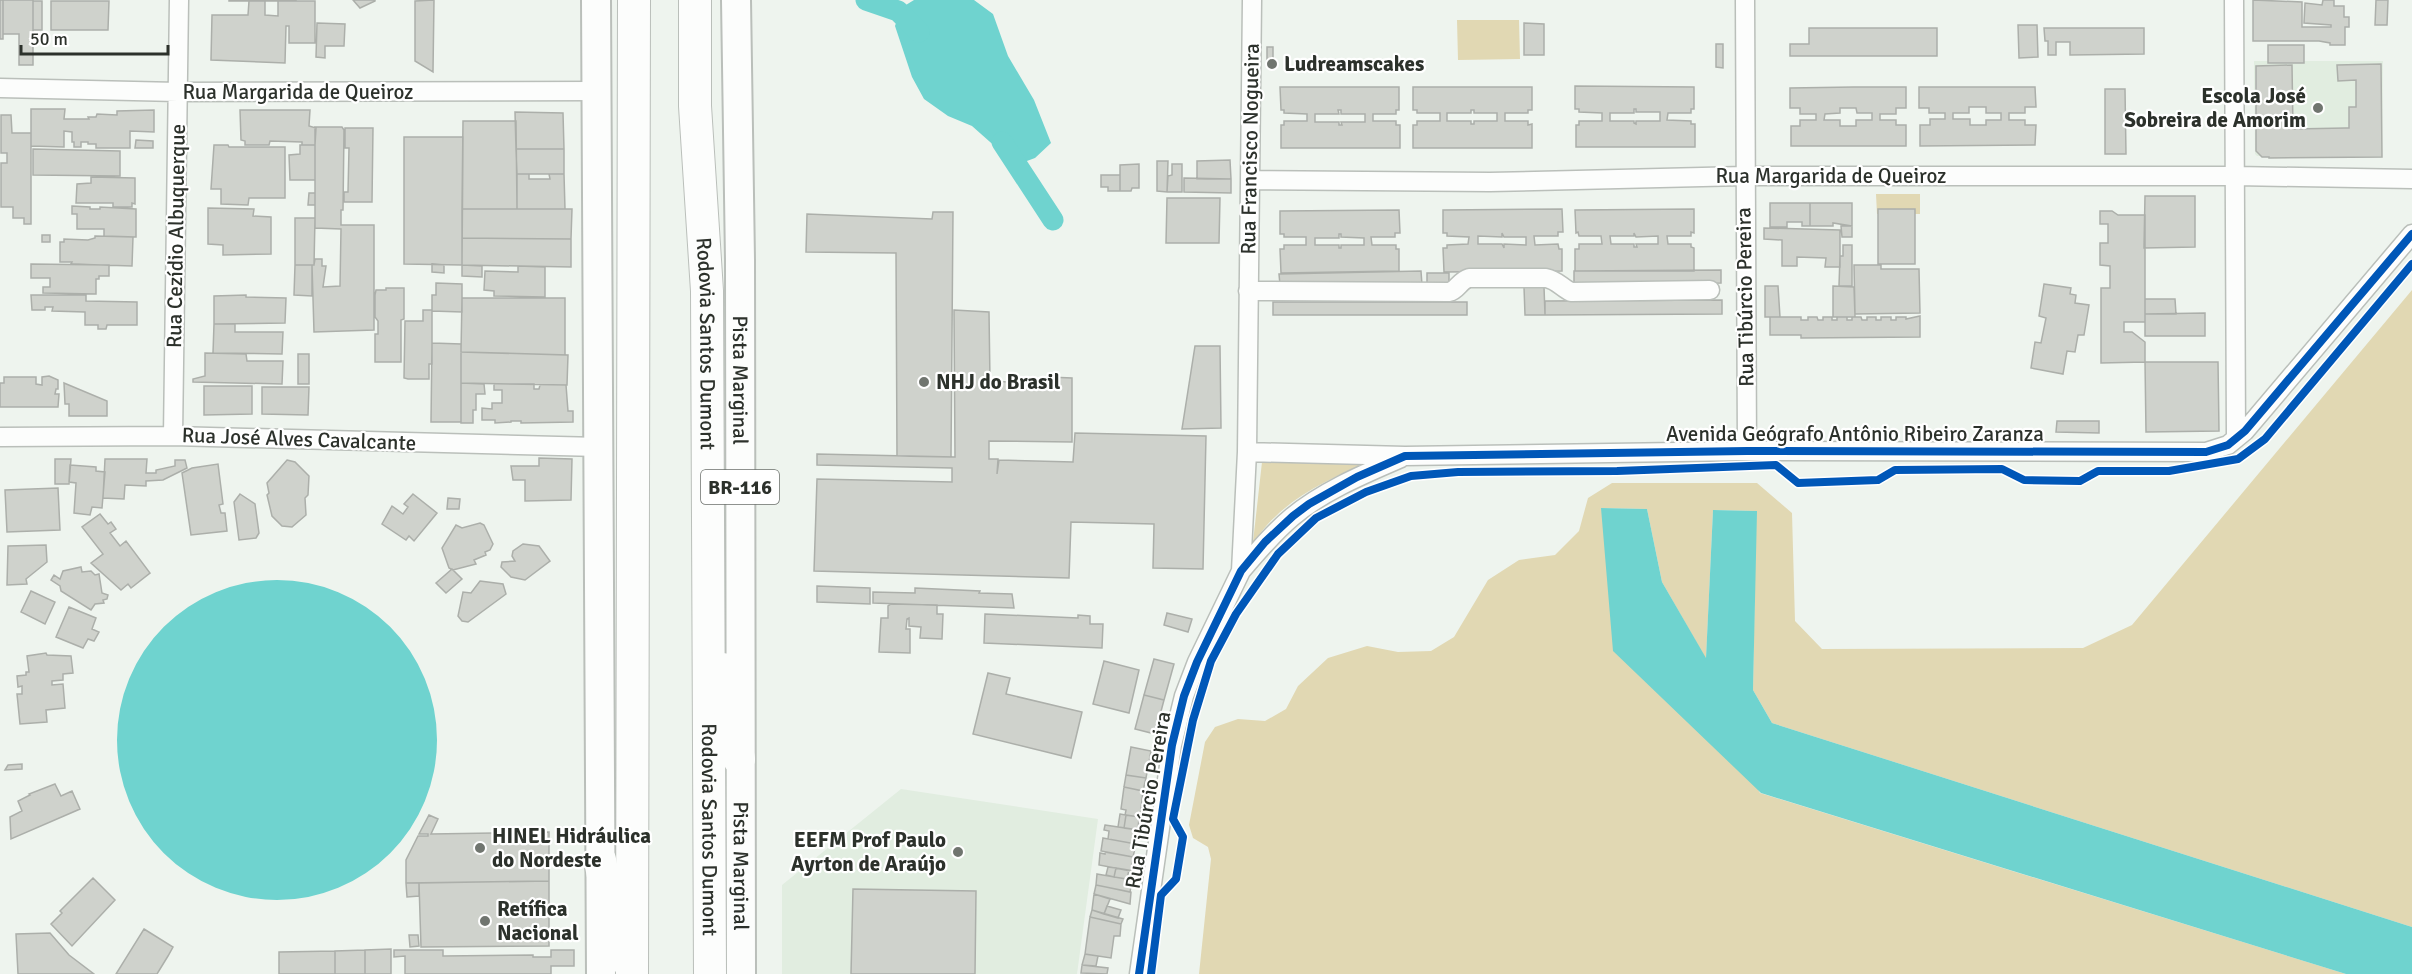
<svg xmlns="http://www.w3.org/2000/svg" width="2412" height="974" font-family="Signika,sans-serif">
  <rect width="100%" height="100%" fill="#eef4ee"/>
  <!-- built -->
  <path fill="#e1ede0" d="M2254,61h129l-1,96 -125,-1 -2,-2z
    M901,789l197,30 -21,155h-295v-89z"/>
  <!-- green -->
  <path fill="#e1d8b3" d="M1457,20h62l1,39 -62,1z
    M1876,194h44v20h-43z
    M2412,290v637l-640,-204 -19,-33 3,-179 -43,-1 -7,149 -44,-77 -15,-73 -46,-1 159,285 586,181h-1147l12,-115 -3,-12 -15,-9 -4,-13 16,-83 10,-15 23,-8 27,2 21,-12 12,-23 30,-28 39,-12 31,6 33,-1 23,-14 34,-57 31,-20 36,-5 24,-24 9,-33 24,-15h145l35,30 3,108 27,28 261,-1 49,-23z
    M1368,461c-32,16 -67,30 -93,56 -8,7 -15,17 -22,25l9,-80z"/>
  <!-- water -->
  <path fill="#6fd3cf" d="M914,0h60l19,14 15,42 26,44 17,43 -16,15 -19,7 -44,-39 -24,-10 -24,-17 -12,-22 -17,-51 6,-18z
    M1601,508l46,1 15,73 44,76 7,-148 44,1 -4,179 19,33 640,204v47h-66l-585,-181 -148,-142z
    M117 740a160 160 0 1 1 320 0a160 160 0 1 1-320 0Z"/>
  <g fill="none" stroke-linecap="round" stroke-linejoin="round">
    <!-- canal -->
    <path stroke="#6fd3cf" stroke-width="21" d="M866,0l32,11 21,21
      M1002,142l51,78"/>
  </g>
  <!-- building -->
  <path fill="#cfd2cc" stroke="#acafaa" stroke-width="1.5" fill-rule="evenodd" d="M0,0h3v39h-3z
    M3,0h30v65h-14v-31h-16z
    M229,0h67v1h-67z
    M353,0h22v1l-15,7z
    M434,0l-1,71v1l-18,-11v-60z
    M2253,0l49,2v25h29v-2l-27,-2 1,-20 17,2 1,-5h11v6h10v11h5v10h-4v18h-15v-2l-11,-2h-66z
    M2376,0h12l-1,25h-12z
    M33,1h9v29h-9z
    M51,1h58l-1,29h-57z
    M249,1h16v14l13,1v-15h37v42h-26v-17h-3l-1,37 -74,-3 1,-45h36z
    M317,23l28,1 -1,22h-19v12l-9,-1z
    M1524,23l20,1v31h-20z
    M2018,25h19l1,32 -19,1z
    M1809,28h128v28h-147v-12h19z
    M2044,28h100v26l-74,1v-13h-14v13h-8v-14h-3z
    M1716,44h7v24l-7,-1z
    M2268,45h36v18h-36z
    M1267,47h6v13l-6,1z
    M2381,64l1,93 -113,1v-1h-7l-6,-6v-85l36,-1 1,64 53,-1h3v-21h7v-27l-18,1 -1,-16z
    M1575,86l119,1v22h-3v4h-23l-1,7 24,1v3h4v23h-119v-22h3v-4h23v-8l-23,-1v-3h-4zM1634,109h2v3h24v9h-24v3l-2,-1v-2h-24v-8h24z
    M1280,87h119v23h-3v4h-23v7h23v4h4v23h-119v-23h3v-4h23v-7l-23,-1v-3h-3zM1338,110h3v4h24v8h-24l1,3h-3v-3h-24v-8h24z
    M1413,87h119v23h-4v3h-23v8h23v4l4,-1v24h-119v-23h4v-4h23v-8h-23v-3h-4zM1471,110h3v3h23v8h-23v3h-3v-3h-24v-8h24z
    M1854,87h52v21h-10v6h-16v6h16v5h10v21h-115v-20h9v-6h16v-6h-16v-6h-10v-20zM1840,108h16l1,5h15v7h-16v6h-16v-6h-16l1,-6 15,-1z
    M1919,87h116l1,20h-11v6h-16v7h16v5h11l-1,20 -115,1v-21h10v-6h15v-6h-16v-5h-10zM1969,107h17v6h15v7h-15v5h-16v-6h-17v-6h16z
    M2105,89h20l1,65h-21z
    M31,109h34l-1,10h25l-1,-2h8l1,-3 20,1v-4l37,-1v22l-24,-1v17h-34v-4h-8v-2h-7v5h-7v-5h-2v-10l-8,-1v16l-33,-1z
    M240,110h70l-1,16 7,2 -1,17h-13v-3l-32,-1 -1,4h-24v-4l-4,-1z
    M515,112l48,1 1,36h-48z
    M1,115h10l1,18h19v91h-7v-6h-11v-11h-12v-44h6v-10h-6z
    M463,121h53l1,88h-55z
    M315,127h27l2,3 -1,80h-2v15h33v105l-60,2 -2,-67h2l1,-6h7v7h4l-3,21 17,-1 1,-57 -26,-1z
    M345,128h28l-1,74h-28v-10h4l1,-44h-4z
    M404,137h59l-1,128 -58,-1z
    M136,140l17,1v7h-18z
    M214,145h14l1,2h56v51h-36l-1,7 -27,-1v-15h-10z
    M300,145h15v35h-25l-1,-25 11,-1z
    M33,149l87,2v25l-87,-1z
    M516,149h48v25h-47z
    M1230,160l1,19h-34v-18z
    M1157,161h11l-1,31 -10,-1z
    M1139,164v24h-7l-1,3h-11v-26z
    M1172,164h10v28h-15l1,-16 4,-1z
    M517,174h12v5h21l-1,-5h15l1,35h-48z
    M1101,175h19v16h-12v-4h-7z
    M91,177l44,1v26l-3,-1v4h-19v-4h-37l1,-19 14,-1z
    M1184,178l47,1v14l-47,-1z
    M309,193h6v12h-7z
    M2145,196h50v51l-51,1z
    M1167,198h53l-1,45h-53z
    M1770,203h40v23h-8v-4h-15v5h-17z
    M1810,203h42v23l-19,-3v3h-23z
    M72,206l18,1v2h10v-2l36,2v28l-32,-1v-7h-27v-15h-5z
    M208,208l46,1 -1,7 18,1v37l-48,1v-10l-15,-1z
    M462,209h110l-1,30 -109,-1z
    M1562,209l1,23h-5v4h-24l1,9 23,-1 1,5h3v22l-118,1 -1,-24h4v-3l21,-1 1,-7 -22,-1v-3h-4v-23zM1502,233l2,4h22v8l-22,-1v4l-2,-4h-24v-8l24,1z
    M1694,209v24l-3,-1v4h-24l1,8h23v3l3,1v23h-119v-22h4v-5h23l-1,-8h-22l-1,-4 -2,1 -1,-23zM1634,233l2,4 22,-1v8h-22l1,3h-3v-3h-23l-1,-8h24z
    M1878,209h37v55h-37z
    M1399,210l1,23h-5v4h-24l1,8h24v4h3v22l-118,2 -1,-24h4v-4h22v-8h-22v-3h-4v-23zM1339,234h2v3l23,1v7h-23v3h-2v-3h-24v-7h24z
    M2100,211h12l6,4h27v107h-21v10h8l13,10v20l-44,1v-75h9v-22l-10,-1v-22h8v-19h-8z
    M933,212h20l-2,245 -54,-1 -1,-203 -90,-1 1,-38 125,5z
    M295,218h20l-1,47h-19z
    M1841,226h11v11h-10z
    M1764,228l76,2v37h-15l1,-9 -29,-1v9h-15v-26l-18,-1z
    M42,235h8v7h-8z
    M95,236l38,1 -1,29 -61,-2 1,-2h-12v-20h4v-3l24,1 7,-2z
    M462,238l109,1v28l-109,-2z
    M1843,245h9v41h-13l1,-30h3z
    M31,264l78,1v11h-10v3h-3v15l-53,-1v-6h7v-9h-19z
    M432,264l12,1v8l-12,-1z
    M295,265h17v31l-18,-1z
    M462,265l20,1v11l-20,-1z
    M1854,265h27v4h38l1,44 -65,1z
    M518,266l27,1v30l-51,-1v-5l-10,-1 1,-19 33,1z
    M1721,270v13l-147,1v-13z
    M1421,271l1,14h-142l-1,-11z
    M1427,273h22v12l-22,1z
    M436,283l26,1v28l-30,-1v-16h4z
    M2044,284l27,4 -1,6 6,1 -1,8 14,2 -5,30h-6l-3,17 -8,-1 -4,23 -32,-6 4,-26 6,1 5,-25 -7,-2z
    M1765,286h13l2,31h-15z
    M1833,286l21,1 1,30h-22z
    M1524,287h20l1,28h-20z
    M386,288h18v31l-3,1v42h-26v-28h3v-13l-3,-4v-22l1,-5h10z
    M31,295h55v6l51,1v23h-30l-1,4h-8v-4h-13v-13l-33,-1 1,-4h-8v3h-13z
    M246,295v2l40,1 -1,25 -71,1v-28z
    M462,298h103v57l-104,-3z
    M2145,299h30l1,15h-31z
    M1722,300v14l-177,1v-14z
    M1273,302h194v13h-194z
    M423,310h9v54h-3v15h-21l-4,-1 1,-57h18z
    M954,310l35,2 1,69 59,3v-7l23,1v64l-83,-1v18h9l-1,15 2,-14 74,2 2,-29 131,3 -3,133 -50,-1 1,-44 -83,-2 -2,56 -255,-7 3,-92 135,3v-14l-135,-3v-11l138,3z
    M2205,313v23h-60v-22z
    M1920,316v21l-119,1v-3h-31v-18h31v3h7v-3h9l1,3h5v-3h9v3h5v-3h10v3h5v-3h9l1,3h5v-3h9v3h5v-3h10v3h5v-3h10v2z
    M214,324h21v8h48l-1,22 -69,-1z
    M432,343l29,1v78h-30z
    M1195,346h25l1,82 -39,1z
    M461,352l107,3 -1,30 -106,-2z
    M205,353l41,1 1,7h36l-1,23 -89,-2v-3l12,-3z
    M298,354h11v30h-11z
    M2145,362h73l1,69 -73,1z
    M49,376l9,4v9h-2l-1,5h4l-1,13h-58v-24h4v-6h32v7l6,1v-8z
    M64,383l43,18v15h-38v-12h-4z
    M461,383l23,1 1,10h-9v16h-3v13h-12z
    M494,384h40v5h5l1,-4h26l2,26h5v11l-52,1v-2h-10v1l-16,1v-3h-13v-12l10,1v-6h10v-13h-8z
    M204,386h48v28l-48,1z
    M262,387h47l-1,28 -46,-1z
    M2057,421h42v12l-43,-1z
    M539,458l33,1 -1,41 -46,1v-21h-12l-2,-14h28z
    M55,459h16l-2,25h-14z
    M105,459h42l-1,14h10v-3l19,-4v-6h10l2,8 -24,12 -17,1v5l-21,-1 -1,14 -21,-1z
    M287,460l8,2 14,14 -1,19 -3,3 1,17 -14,12 -10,-1 -10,-10 -5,-21 2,-2 -2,-10z
    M218,464l5,40 -4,1 2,8h4l2,18 -36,4 -9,-62 10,-5z
    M70,465l26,2v4l9,1 -3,36 -10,-1 -2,8 -16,-2 2,-30 -7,-1z
    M58,488l2,42 -53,2 -2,-42z
    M240,494l15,10 4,29 -3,5 -17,2 -5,-38z
    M413,494l24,19 -23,28 -5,-5 -3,4 -24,-16 10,-18 11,8 5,-7 -4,-3z
    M448,498l12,1 -1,10h-12z
    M100,514l8,10 3,-2 5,7 -6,4 10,13 6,-5 24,32 -19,15 -3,-4 -7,6 -30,-27 12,-9 -21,-27z
    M480,523l4,2 9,19 -3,6 -5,2 1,3 -12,5 2,4 -23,6 -4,-2 -7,-20 14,-23 6,3z
    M523,544l16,2 11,15 -25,19 -14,-3 -10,-10 1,-5 13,-1 -3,-5 1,-5z
    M46,545l1,17 -21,17 1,5 -20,1 1,-39z
    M81,567l1,5 9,-1 4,4 4,-1 3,19 6,2 -1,4 -4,1 1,3 -9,1 -4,6 -30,-19 -1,-5 -9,-6 3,-5 6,4 3,-8z
    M452,569l10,10 -16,14 -10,-10z
    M480,581l23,3 3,10 -38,28 -6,-1 -4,-5 5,-24 8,1z
    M817,586l53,2v16l-53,-2z
    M915,588l65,3 -1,2 33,1 2,14 -141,-5v-11l42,1z
    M31,591l24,11 -10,22 -24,-12z
    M891,604l46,1v9h6l-1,25 -22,-1 1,-11 -12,-1v-8l-2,1 -1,10h4v24l-31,-1 2,-34h7v-12z
    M69,607l27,11 -4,11 7,3 -5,9 -6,-2 -5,9 -27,-11z
    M1167,613l25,6 -4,13 -24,-7z
    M985,614l93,4v-3l12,1v8h13l-1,24 -118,-5z
    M46,653l1,2 24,1 2,17 -10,1v6l-11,1v4l11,-1 2,24 -19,2 1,12 -27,2 -3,-30h5v-8l-4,1 -1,-11 9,-1v-3h3l-2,-16z
    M1154,659l20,5 -10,36 -20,-5z
    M1104,661l35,9 -10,43 -36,-9z
    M988,673l22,5 -4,16 76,18 -11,46 -98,-24z
    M1144,695l20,5 -9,34 -20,-5z
    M1131,747l20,4 -5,27 -20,-3z
    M22,764v5l-17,1 3,-5z
    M1126,775l20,3 -3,13 -19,-4z
    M55,784l6,12 11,-5 8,18 -69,30 -1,-22 12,-6 -4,-10 12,-6 -1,-1z
    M1124,787l19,4 -3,26 -15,-2 1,-5 -5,-1z
    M1120,814l6,1 -2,13 -6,-1z
    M429,815l9,4 -7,15 118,-2v49l-143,2v-23l12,-24h10v-2h-9z
    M1126,815l13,2 -1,13 -14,-2z
    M1105,825l33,5 -2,14 -28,-5 1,-8 -5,-1z
    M1103,838l33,6 -3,13 -32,-6z
    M1105,852l28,5 -2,14 -32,-6 1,-12 5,1z
    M1108,867l8,1 -2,9 -8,-2z
    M1116,868l13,2 -2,9 -13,-2z
    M1097,874l35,6 -2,12 -34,-7z
    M93,878l22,22 -43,46 -21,-22 11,-11 -2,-2z
    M549,881v65l-128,1 -2,-64z
    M406,883h13v13l-12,1z
    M1096,885l35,7 -1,12 -36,-10z
    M853,889l123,2 -1,83h-124z
    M1094,894l16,5 -6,15 -12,-4z
    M1107,906l14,4 -3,8 -14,-4z
    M1092,910l31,9 -2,5 -31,-7z
    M1090,917l31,7 -1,12h-6l-3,22 -26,-4z
    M144,929l29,18 -5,9 -11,18h-41z
    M50,933l19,22 25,19h-76l-2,-40z
    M409,935h9l1,11 -9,1z
    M391,949v25h-26v-24z
    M365,950v24h-30v-23z
    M394,950h49v6l90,-1v2h18v-7h23v16h-23v8h-146v-18l-11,1z
    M335,951v23h-56v-22z
    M1085,954l13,2 -2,10 -14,-1z
    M1082,965l26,3 -1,6 -26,-1z"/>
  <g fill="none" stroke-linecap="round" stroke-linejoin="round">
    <defs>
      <path id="street" d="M1745,0l2,451
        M2234,0l2,438
        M0,88l178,4 418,-1
        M1251,180l239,2 254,-6h492l176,3
        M1248,291l201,1c9,-2 10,-11 20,-14h77c11,2 16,10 25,14l139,-2
        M173,436l6,-436
        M0,437l173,-1 426,11
        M1247,452l158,4 342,-5 459,1 22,-7 17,-14 167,-197
        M1241,571c16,-19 32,-38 51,-54 31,-26 72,-43 109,-59
        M1139,974l33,-229 12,-49 13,-34 44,-91 6,-119 5,-452"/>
      <g id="primary">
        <path d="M596,0l5,974"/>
        <path id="s1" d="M736,0l4,260 1,714"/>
      </g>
      <g id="highway">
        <path id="s2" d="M695,0v106l12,185 3,683"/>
        <path d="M723,669l16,90"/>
        <path d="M600,860l18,96"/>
        <path d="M632,974l2,-974"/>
      </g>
    </defs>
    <!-- street casing -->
    <use href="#street" stroke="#babfba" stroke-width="21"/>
    <!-- primary casing -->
    <use href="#primary" stroke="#babfba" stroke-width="32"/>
    <!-- highway casing -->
    <use href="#highway" stroke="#babfba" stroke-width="34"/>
    <!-- street -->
    <use href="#street" stroke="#fcfdfc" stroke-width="18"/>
    <!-- primary -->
    <use href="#primary" stroke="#fcfdfc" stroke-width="28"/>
    <!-- highway -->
    <use href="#highway" stroke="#fcfdfc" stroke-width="32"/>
    <defs>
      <path id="cycleway" d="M1139,974l33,-229 12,-49 13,-34 44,-91 24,-29 28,-26 16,-12 48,-27 48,-21 342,-5 459,1 22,-7 17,-14 167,-197
        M1151,974l10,-79 15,-16 7,-42 -10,-18 20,-99 18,-59 25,-47 42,-60 38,-36 50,-26 45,-16 47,-4 159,-1 159,-6 22,18 80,-3 17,-10 107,-1 22,11 56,1 18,-10h71l69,-12 27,-20 147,-175"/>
    </defs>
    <!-- cycleway casing -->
    <use href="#cycleway" stroke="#fff" stroke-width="11"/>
    <!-- cycleway -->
    <use href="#cycleway" stroke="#0057b8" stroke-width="8"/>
  </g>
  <!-- markers -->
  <g fill="#70756f" stroke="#fff" stroke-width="2">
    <circle cx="1272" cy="64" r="6"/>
    <circle cx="2318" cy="108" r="6"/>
    <circle cx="924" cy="382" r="6"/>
    <circle cx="480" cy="848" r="6"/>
    <circle cx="958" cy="852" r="6"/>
    <circle cx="485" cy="921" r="6"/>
  </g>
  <g text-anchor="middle" stroke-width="4.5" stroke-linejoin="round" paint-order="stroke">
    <!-- shield labels -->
    <rect fill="#fff" stroke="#6b6f6b" stroke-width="1.5" x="701" y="470" width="78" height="34" rx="4.5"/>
    <g font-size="20" font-weight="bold" fill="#2c312b">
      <text x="740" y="494">BR-116</text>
    </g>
    <!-- poi labels -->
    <g font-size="21" font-weight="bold" fill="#2c312b" stroke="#fff" text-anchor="start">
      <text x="1284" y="71">Ludreamscakes</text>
      <text x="2306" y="103" text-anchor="end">Escola José<tspan x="2306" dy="24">Sobreira de Amorim</tspan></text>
      <text x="936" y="389">NHJ do Brasil</text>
      <text x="492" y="843">HINEL Hidráulica<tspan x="492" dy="24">do Nordeste</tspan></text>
      <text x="946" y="847" text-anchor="end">EEFM Prof Paulo<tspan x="946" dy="24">Ayrton de Araújo</tspan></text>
      <text x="497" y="916">Retífica<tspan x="497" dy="24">Nacional</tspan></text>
    </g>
    <!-- street labels -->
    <g font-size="21" fill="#2c312b" stroke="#fff">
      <text x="298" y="99">Rua Margarida de Queiroz</text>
      <text transform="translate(1250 149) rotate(-89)" y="7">Rua Francisco Nogueira</text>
      <text x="1831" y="183">Rua Margarida de Queiroz</text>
      <text transform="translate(176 236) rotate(-89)" y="7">Rua Cezídio Albuquerque</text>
      <text transform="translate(1745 297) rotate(-91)" y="7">Rua Tibúrcio Pereira</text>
      <text dy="7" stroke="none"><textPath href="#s2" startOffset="344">Rodovia Santos Dumont</textPath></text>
      <text dy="7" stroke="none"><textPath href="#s1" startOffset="380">Pista Marginal</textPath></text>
      <text x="1855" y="441">Avenida Geógrafo Antônio Ribeiro Zaranza</text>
      <text transform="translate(299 439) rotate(2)" y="7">Rua José Alves Cavalcante</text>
      <text transform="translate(1148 800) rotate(-80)" y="7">Rua Tibúrcio Pereira</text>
      <text dy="7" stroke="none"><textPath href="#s2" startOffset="830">Rodovia Santos Dumont</textPath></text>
      <text dy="7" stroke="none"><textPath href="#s1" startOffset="866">Pista Marginal</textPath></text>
    </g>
  </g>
  <!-- scale -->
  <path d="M21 45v9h147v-9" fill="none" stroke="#2c312b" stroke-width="3"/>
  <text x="30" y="45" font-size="18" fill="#2c312b" stroke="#ffffff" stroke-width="4.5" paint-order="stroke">50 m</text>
</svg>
